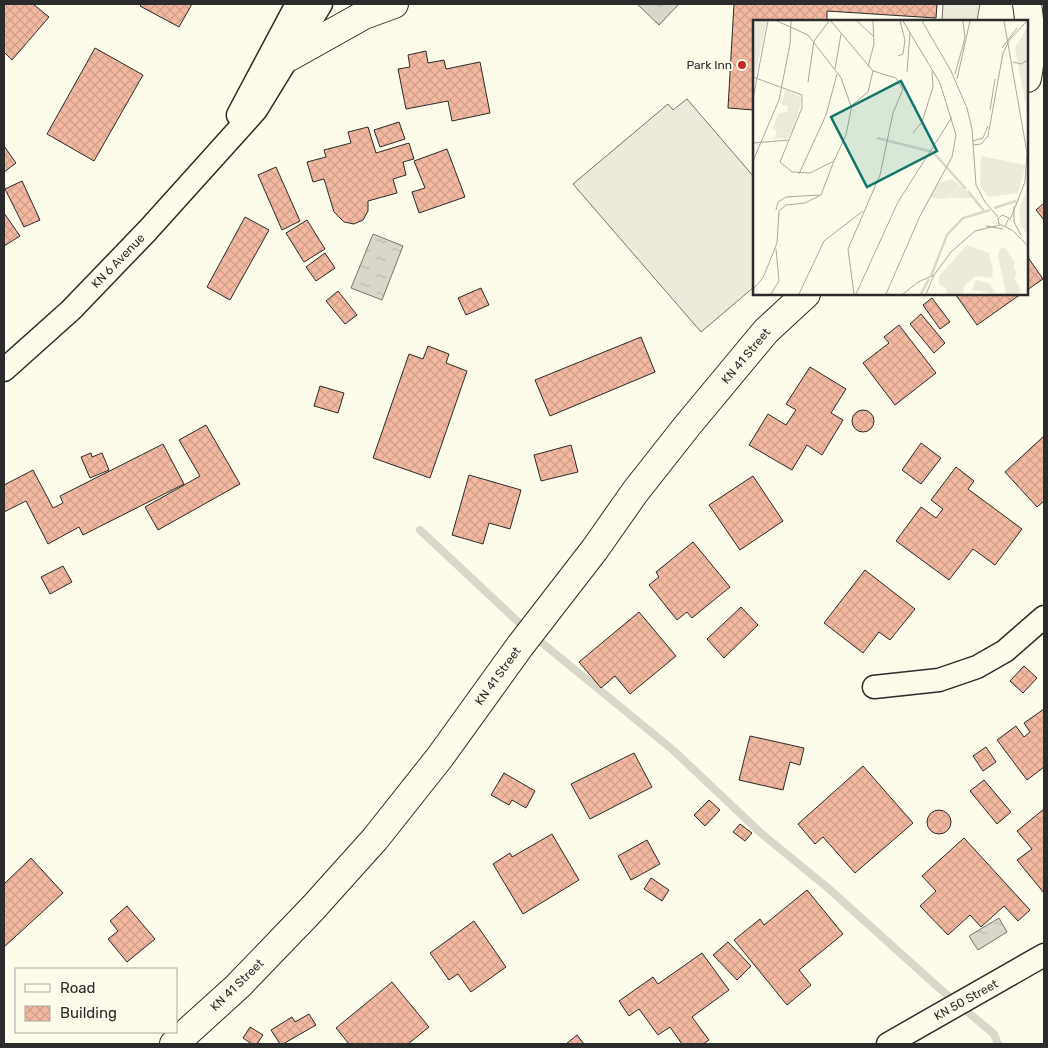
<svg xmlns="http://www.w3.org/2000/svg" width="1048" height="1048" font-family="Rubik,sans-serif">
  <defs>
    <pattern id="water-ripples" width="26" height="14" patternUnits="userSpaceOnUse" patternTransform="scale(1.25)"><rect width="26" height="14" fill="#d8d7c9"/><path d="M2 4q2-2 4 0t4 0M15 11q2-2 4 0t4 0" fill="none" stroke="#bab9ad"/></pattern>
    <pattern id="building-cross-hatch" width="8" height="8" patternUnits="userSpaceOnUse" patternTransform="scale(1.25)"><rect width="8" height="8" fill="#f2b8a0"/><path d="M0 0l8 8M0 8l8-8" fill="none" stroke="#d09e8a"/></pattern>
  </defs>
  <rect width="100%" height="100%" fill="#fdfbea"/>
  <!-- parking -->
  <path fill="#eceadb" stroke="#74746e" d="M943,4h37l-3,17h-35z
    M687,99l67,78v110l-53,45 -128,-148 95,-80 5,6z"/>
  <!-- water -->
  <path fill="url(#water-ripples)" stroke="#74746e" d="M637,4h42l-20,21z
    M373,234l30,12 -21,54 -31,-12z
    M999,918l8,14 -29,18 -9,-14z"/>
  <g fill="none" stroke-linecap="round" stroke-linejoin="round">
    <!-- stream -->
    <path stroke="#d8d7c9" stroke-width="8" d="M420,530l110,103 143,117 89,84 66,54 111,100 55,46 4,10"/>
  </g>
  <!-- building -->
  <path fill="url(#building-cross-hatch)" stroke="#2b2b2b" d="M4,4h29l16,13 -37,43 -8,-8z
    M142,4h50l-13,23 -39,-21z
    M734,4h203l-1,14 -109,-7v10h-73v89l-26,-2z
    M95,48l48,27 -49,86 -47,-27z
    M426,51l2,12 16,-3 2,9 34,-7 10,51 -38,8 -4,-20 -42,8 -8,-40 12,-2 -2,-12z
    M399,122l6,17 -25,8 -6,-17z
    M368,127l8,26 33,-10 5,16 -11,3 3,13 -13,4 4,14 -29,8v10l-5,9 -9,4 -10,-2 -10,-10 -10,-33 -11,3 -6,-20 19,-5 -2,-7 27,-7 -3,-11z
    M4,146l12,17 -12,9z
    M447,149l18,48 -46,16 -7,-21 13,-4 -11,-27z
    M276,167l24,54 -18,9 -24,-55z
    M22,181l18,39 -16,7 -19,-38z
    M1044,203v17l-8,-10z
    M4,213l16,23 -16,10z
    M245,217l24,13 -39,70 -23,-13z
    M307,220l18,29 -21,13 -18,-29z
    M325,253l10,15 -19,13 -10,-14z
    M1027,256l16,23 -16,11z
    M481,288l8,17 -23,10 -8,-17z
    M338,291l19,24 -12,9 -19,-23z
    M958,294h63l-44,31 -21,-30z
    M932,298l18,24 -10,7 -17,-24z
    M921,314l24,29 -11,10 -24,-29z
    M899,325l37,48 -41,32 -32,-42 26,-20 -5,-6z
    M641,337l14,35 -105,44 -15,-36z
    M428,346l21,8 -3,9 21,8 -37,107 -57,-20 36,-104 14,5z
    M810,367l36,22 -15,24 12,7 -21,35 -15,-10 -15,25 -43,-25 19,-31 18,11 10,-15 -10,-6z
    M320,386l24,7 -6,20 -24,-7z
    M852 421a11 11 0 1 1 22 0a11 11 0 1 1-22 0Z
    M206,425l34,59 -82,46 -13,-23 55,-31 -21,-36z
    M1044,436v65l-7,6 -32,-35z
    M921,443l20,15 -20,26 -19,-14z
    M163,444l21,40 -101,51 -4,-8 -31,17 -22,-43 -22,11v-27l29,-15 20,38 10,-5 -3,-7z
    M571,445l7,27 -37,9 -7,-26z
    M91,453l1,4 10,-4 7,17 -19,8 -9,-21z
    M956,467l18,14 -6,8 54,40 -27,36 -22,-16 -24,31 -53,-39 25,-34 15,11 7,-9 -12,-9z
    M469,475l52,15 -11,39 -21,-6 -6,21 -31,-9z
    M753,476l30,45 -43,29 -31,-45z
    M693,542l37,45 -38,31 -5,-6 -10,8 -28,-35 10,-8 -3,-5z
    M63,566l9,16 -22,12 -9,-17z
    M865,570l50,39 -25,31 -11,-8 -16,21 -39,-30z
    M741,607l17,18 -34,33 -17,-19z
    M639,612l37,44 -46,38 -15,-18 -14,12 -22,-26z
    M1024,666l13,12 -14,15 -13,-12z
    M1044,709v58l-17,13 -30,-40 19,-14 8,11 6,-5 -6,-9z
    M750,736l54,12 -4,17 -10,-3 -7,28 -44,-10z
    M986,747l10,15 -13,9 -10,-15z
    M634,753l18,34 -62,32 -19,-35z
    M863,766l50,57 -58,50 -32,-36 -8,7 -17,-20z
    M504,773l31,18 -9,17 -14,-8 -3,5 -18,-10z
    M984,780l27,32 -14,12 -27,-33z
    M709,800l11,10 -15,16 -11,-11z
    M1044,809v84l-27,-33 15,-11 -15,-18z
    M927 822a12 12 0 1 1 24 0a12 12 0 1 1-24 0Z
    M740,824l12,9 -7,8 -12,-9z
    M552,834l27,46 -56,34 -30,-50 17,-11 2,4z
    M964,838l66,72 -12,11 -14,-15 -23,21 -11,-12 -22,20 -28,-29 16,-15 -14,-15z
    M647,840l13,24 -29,16 -13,-24z
    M31,858l32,35 -59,54v-63z
    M651,878l18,12 -7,11 -18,-12z
    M807,890l36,44 -44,36 12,15 -24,20 -53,-65 26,-21 4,6z
    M127,906l28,33 -28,23 -19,-23 10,-8 -8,-10z
    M474,921l32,46 -35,25 -13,-18 -9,6 -19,-27z
    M728,942l23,24 -14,14 -24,-25z
    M702,953l27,37 -37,27 17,23 -6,4h-21l-12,-17 -12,8 -19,-26 -10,7 -10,-15 34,-24 5,7z
    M392,982l37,45 -21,17h-59l-13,-16z
    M309,1014l7,11 -33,19h-3l-9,-14 21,-13 3,5z
    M250,1027l13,8 -6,9h-5l-9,-6z
    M577,1035l7,9h-18z"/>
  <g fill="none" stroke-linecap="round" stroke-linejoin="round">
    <defs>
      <path id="minor" d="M238,115l59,-111
        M4,370l67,-60 77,-80 108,-120 65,-106
        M874,687l65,-7 38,-13 28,-16 39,-34
        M888,1044l156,-89"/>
      <path id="secondary" d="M289,57l75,-42 30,-11
        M1027,78c5,-25 4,-49 0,-74
        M174,1044l64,-58 75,-78 62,-69 65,-82 80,-111 75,-97 40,-57 52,-66 79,-95 40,-37"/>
    </defs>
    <!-- minor casing -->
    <use href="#minor" stroke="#2b2b2b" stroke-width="25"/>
    <!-- secondary casing -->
    <use href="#secondary" stroke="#2b2b2b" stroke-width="30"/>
    <!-- minor -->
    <use href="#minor" stroke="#fdfbea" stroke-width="22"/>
    <!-- secondary -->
    <use href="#secondary" stroke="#fdfbea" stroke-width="28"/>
  </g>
  <!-- markers -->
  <circle fill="#c62828" stroke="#fdfbea" stroke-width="2" cx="742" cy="65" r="5"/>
  <g text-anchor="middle" stroke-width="4" stroke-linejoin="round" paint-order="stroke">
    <!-- poi labels -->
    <g font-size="12" fill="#2b2b2b" stroke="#fdfbea" text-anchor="end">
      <text x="732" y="69">Park Inn</text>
    </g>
    <!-- street labels -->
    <g font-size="12" fill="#2b2b2b" stroke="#fdfbea">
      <text transform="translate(118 261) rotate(-46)" y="4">KN 6 Avenue</text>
      <text transform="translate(746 356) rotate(-50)" y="4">KN 41 Street</text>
      <text transform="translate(498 676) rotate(-54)" y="4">KN 41 Street</text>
      <text transform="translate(237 985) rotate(-44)" y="4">KN 41 Street</text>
      <text transform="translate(966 1000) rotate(-29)" y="4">KN 50 Street</text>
    </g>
  </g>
  <!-- overview -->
  <g transform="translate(753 20)">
    <rect width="275" height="275" fill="#fdfbea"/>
    <path d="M0,1h14l-12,55 -2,-1zM32,69l17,9 -8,29 -6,11 -19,1 6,-2 2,-5 -5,-4 7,-15 8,-1 1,-6 -6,-1zM228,136l45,9 -8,28 -30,4 -8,-12zM199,159l8,6 -13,14 -17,-1 8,-15zM208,166l12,12h-24l8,-9z" fill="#ecebdb"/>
    <path d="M214,225l22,8 4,17 -1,8 -16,-2 -12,10 -1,8h-16l-1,-6 -7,-4v-8zM252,227l10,16 -2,3 4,7 -3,5 7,12 -4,4h-11l-8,-38 2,-7z" fill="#ecebdb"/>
    <path d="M275,6v92l-13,-70zM273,171h2v43l-7,-7 -2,-17z" fill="#ecebdb"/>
    <path d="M223,260l13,3 7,11 -24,-4z" fill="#ecebdb"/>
    <path fill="none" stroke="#d8d7c9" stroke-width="2.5" d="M124,118l56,14 33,37M215,171l16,20M241,188l22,-7M178,256l16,-41 16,-17 27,-8M168,274l8,-15"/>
    <path fill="none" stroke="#a9a89e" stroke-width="1" d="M24,1l31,14 34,44M78,1l42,50M104,1l16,15M169,1l29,50 16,37 5,21 4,56 9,17 13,15M251,1l23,132 -2,29 -15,38M249,28l15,-20M145,36l5,-2 2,-14 -5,-19M260,42l8,2 7,-4M115,47l6,-23 -1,-23M82,49l6,-35M154,52l3,-40M202,54l10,-36 -2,-17M0,57l49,18v13l-22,54 12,10 18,1 24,-12 12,-26 6,-30M88,58l10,28 17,-14 5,-21 23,7 7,11 -10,24 -13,62 -32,74 6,45M204,59l13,-58M55,62l6,-41 15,-20M0,79l15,-78M237,90l5,-31M160,113l9,-11 11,-35 -1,-16M220,121l10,-3 5,-12M0,123l36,-3M220,125l8,-1 7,-8 15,-83 7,-14 17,-18M0,141l26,-61 11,-56 1,-23M46,154l27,-59 11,-41M261,186v16l7,13M23,190l2,-8 8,-5 33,-2M233,206l17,3M252,206l4,-8 -7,-3 -4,4 1,5 13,6 16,16M0,269l10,-11 14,-35 2,-32 7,-6 19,-2 16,-8 13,-34M18,274l8,-13 -3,-32M46,274l25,-53 39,-30M103,274l42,-92 54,-85M133,274l34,-78 32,-59 4,-22 -16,-52 -37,-62M150,274l15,-12 16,-7 17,-23 24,-21 25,-6M173,274l8,-19"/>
    <path fill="#0f766e" fill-opacity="0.15" stroke="#0f766e" stroke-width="2.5" d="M148,61l36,70 -70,36 -36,-70z"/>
    <rect width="275" height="275" fill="none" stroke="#2b2b2b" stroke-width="2.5"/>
  </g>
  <!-- border -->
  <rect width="1048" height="1048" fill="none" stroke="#2b2b2b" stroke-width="10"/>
  <!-- legend -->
  <rect x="15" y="968" width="162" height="65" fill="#fdfbea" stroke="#a9a89e"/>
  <rect x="25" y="984" width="25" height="8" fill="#fdfbea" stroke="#a9a89e"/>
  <text x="60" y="993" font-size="15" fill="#2b2b2b">Road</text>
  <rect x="25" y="1006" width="25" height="15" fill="url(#building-cross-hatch)" stroke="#a9a89e"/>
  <text x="60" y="1018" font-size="15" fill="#2b2b2b">Building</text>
</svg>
